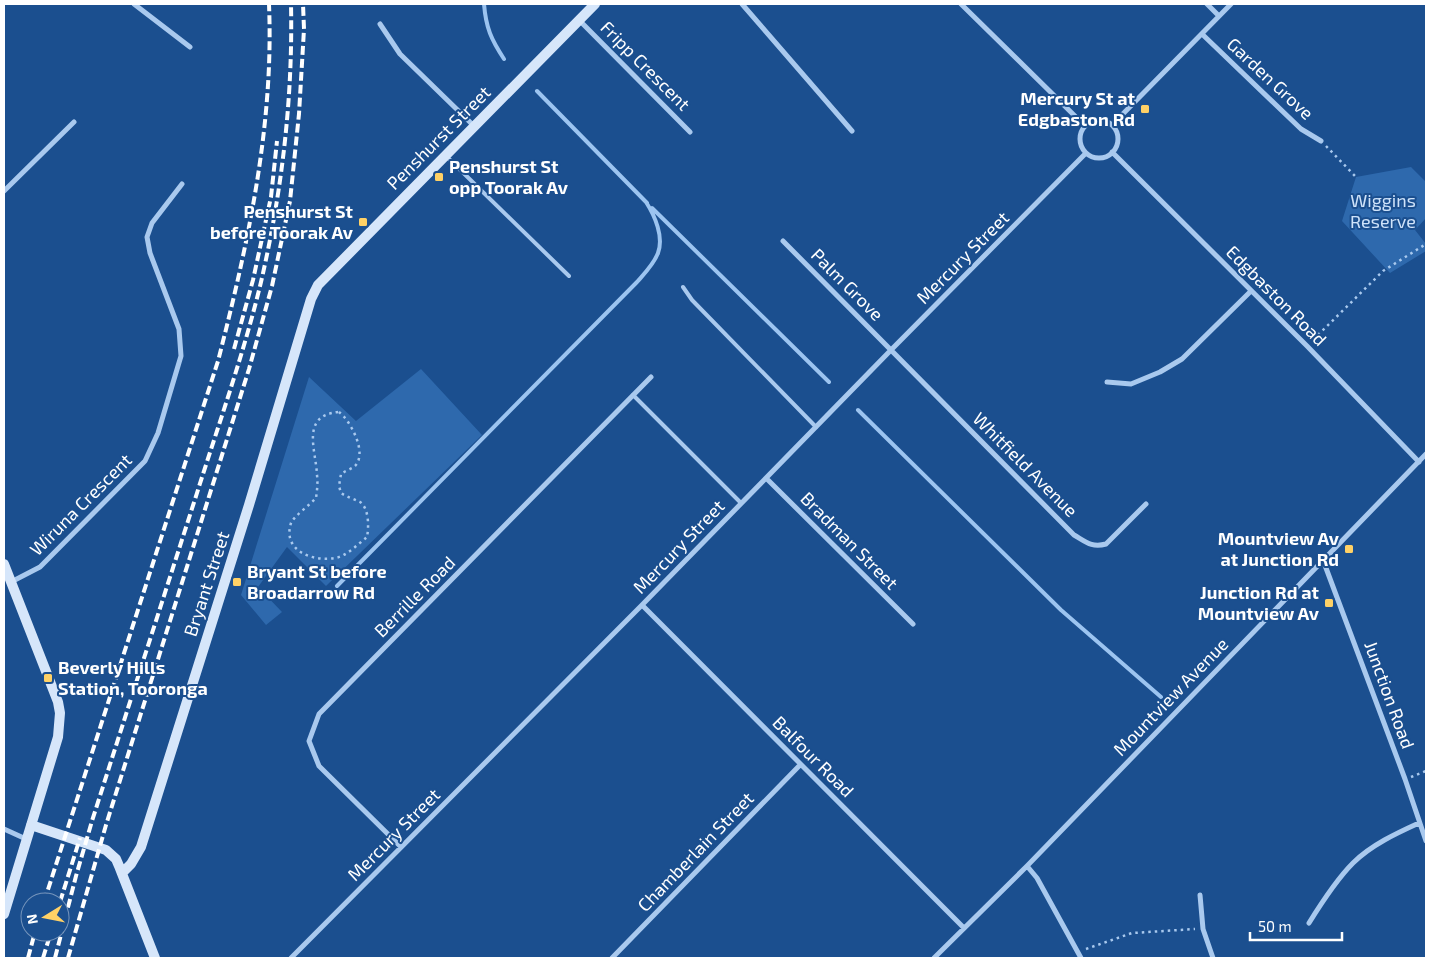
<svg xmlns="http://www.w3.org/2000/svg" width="1430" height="962" font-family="'Exo 2',sans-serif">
  <rect width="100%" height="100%" fill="#1b4f8f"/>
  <!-- green -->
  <path fill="#2e69ad" d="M1411,167l15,15v36l-11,12 11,14v7l-36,22 -48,-52 14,-44z
    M421,369l61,66 -156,151 -39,-39 -29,40 24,25 -16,13 -25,-30 68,-218 47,44z"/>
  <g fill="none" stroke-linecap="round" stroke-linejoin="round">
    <!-- stream -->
    <path stroke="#9cc4f0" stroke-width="4" d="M484,4c2,24 7,35 20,55
      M537,91l110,112
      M652,208l177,174
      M858,410l203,200 100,87
      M337,586l300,-304c7,-8 17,-18 21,-29 6,-16 -3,-37 -12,-51"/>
    <!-- path -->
    <path stroke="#a9c9ee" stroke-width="2.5" stroke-dasharray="2.5 4" stroke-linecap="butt" d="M1326,146l30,31
      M1318,335l65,-64 43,-27
      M339,412c11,8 29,41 16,54 -4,3 -10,5 -14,8l-2,12 2,7c6,4 13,6 19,9 9,6 9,25 7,35 -9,7 -20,19 -32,21 -22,4 -53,-7 -44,-35 3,-7 19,-18 25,-25 1,-7 2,-15 1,-23 -1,-25 -17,-60 22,-63z
      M1411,777l15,-6
      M1086,949l46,-16 63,-4"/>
    <!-- lane -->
    <path stroke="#a9c9ee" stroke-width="4" d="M447,157l122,119
      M683,287l9,13 124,127
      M633,395l108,108"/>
    <!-- street -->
    <path stroke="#a9c9ee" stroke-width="5" d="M134,4l56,43
      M742,4l110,127
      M961,4l123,121
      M1207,4l12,12
      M579,20l111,112
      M380,24l20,30 74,72
      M1202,34l99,95 20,12
      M1080 139a19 19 0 1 1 38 0a19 19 0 1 1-38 0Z
      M1112,125l119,-121
      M1112,152l195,194 112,116
      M4,191l70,-69
      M783,241l291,294c12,7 18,13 32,9l40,-40
      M1107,382l24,2 29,-12 22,-13 69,-68
      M766,478l147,146
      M1323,560l82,219 21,62
      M11,582l29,-15 105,-106 13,-28 23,-77 -2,-27 -29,-76 -3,-16 5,-14 30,-39
      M642,605l322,323
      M4,829l22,10
      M401,847l-82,-81 -10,-25 10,-27 332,-337
      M1027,866l10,12 44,80
      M1200,895l3,34 10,29
      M1309,923c13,-21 27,-43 44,-60 18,-18 44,-30 66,-40
      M291,958l351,-353 249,-255 195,-197
      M612,958l188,-193
      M934,958l93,-92 399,-412"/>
    <!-- secondary -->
    <path stroke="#d6e6fa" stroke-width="10" d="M4,564l54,138 2,11 -2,24 -54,177
      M31,825l75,25 10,9 3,7 36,92
      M122,873l9,-9 10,-17 108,-342 62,-206 7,-14 277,-281"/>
    <!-- rail -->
    <path stroke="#fff" stroke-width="4" stroke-dasharray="9 4" stroke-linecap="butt" d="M234,349l19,-69 18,-83 6,-56
      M44,902l174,-541c30,-117 56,-236 51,-357
      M60,902l20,-64
      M28,958l7,-26
      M43,958l8,-26
      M55,958l21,-82 16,-55c35,-110 70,-219 105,-328 22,-70 47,-140 64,-211 21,-91 32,-185 30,-278
      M68,958l38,-133 143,-456 23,-83 18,-85 9,-87 5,-85 -1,-25"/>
  </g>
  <!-- markers -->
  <g fill="#ffd166" stroke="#1b4f8f" stroke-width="2">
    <rect x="1140" y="104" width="10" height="10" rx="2.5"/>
    <rect x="434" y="172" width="10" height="10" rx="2.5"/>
    <rect x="358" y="217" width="10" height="10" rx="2.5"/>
    <rect x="1344" y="544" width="10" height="10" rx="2.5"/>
    <rect x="232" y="577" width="10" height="10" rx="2.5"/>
    <rect x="1324" y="598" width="10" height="10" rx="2.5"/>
    <rect x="43" y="673" width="10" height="10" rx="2.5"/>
  </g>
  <g text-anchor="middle" stroke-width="4" stroke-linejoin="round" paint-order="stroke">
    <!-- street labels -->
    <g font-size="18" fill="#fff" stroke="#1b4f8f">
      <text transform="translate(645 66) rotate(45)" y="6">Fripp Crescent</text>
      <text transform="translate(1270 79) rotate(43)" y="6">Garden Grove</text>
      <text transform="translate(439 138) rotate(-45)" y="6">Penshurst Street</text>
      <text transform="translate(963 258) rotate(-45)" y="6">Mercury Street</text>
      <text transform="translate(847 285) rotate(45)" y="6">Palm Grove</text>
      <text transform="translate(1276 296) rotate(45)" y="6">Edgbaston Road</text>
      <text transform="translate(1025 465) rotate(45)" y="6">Whitfield Avenue</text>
      <text transform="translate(81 505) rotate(-45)" y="6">Wiruna Crescent</text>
      <text transform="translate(849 541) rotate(45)" y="6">Bradman Street</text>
      <text transform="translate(679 547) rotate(-46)" y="6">Mercury Street</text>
      <text transform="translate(207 584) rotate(-72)" y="6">Bryant Street</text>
      <text transform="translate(415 597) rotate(-45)" y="6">Berrille Road</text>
      <text transform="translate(1389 695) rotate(70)" y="6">Junction Road</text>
      <text transform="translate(1171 697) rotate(-46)" y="6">Mountview Avenue</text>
      <text transform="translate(813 757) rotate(45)" y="6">Balfour Road</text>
      <text transform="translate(394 835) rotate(-45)" y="6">Mercury Street</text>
      <text transform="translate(696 852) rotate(-46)" y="6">Chamberlain Street</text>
    </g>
    <!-- poi labels -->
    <g font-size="18" font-weight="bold" fill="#fff" stroke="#1b4f8f" text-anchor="end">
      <text x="1135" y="105">Mercury St at<tspan x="1135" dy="21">Edgbaston Rd</tspan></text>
      <text x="449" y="173" text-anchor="start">Penshurst St<tspan x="449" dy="21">opp Toorak Av</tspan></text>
      <text x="353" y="218">Penshurst St<tspan x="353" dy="21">before Toorak Av</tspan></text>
      <text x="1339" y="545">Mountview Av<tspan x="1339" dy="21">at Junction Rd</tspan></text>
      <text x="247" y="578" text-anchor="start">Bryant St before<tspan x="247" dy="21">Broadarrow Rd</tspan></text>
      <text x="1319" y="599">Junction Rd at<tspan x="1319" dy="21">Mountview Av</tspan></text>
      <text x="58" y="674" text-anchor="start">Beverly Hills<tspan x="58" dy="21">Station, Tooronga</tspan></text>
    </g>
    <!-- park labels -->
    <g font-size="18" fill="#cfe3fa" stroke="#1b4f8f">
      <text x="1383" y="207">Wiggins<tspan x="1383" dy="21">Reserve</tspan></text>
    </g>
  </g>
  <!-- border -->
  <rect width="1430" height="962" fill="none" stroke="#ffffff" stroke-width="10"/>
  <!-- north arrow -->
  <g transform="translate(45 917) rotate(260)"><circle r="24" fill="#1b4f8f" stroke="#7695bc"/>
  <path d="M0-4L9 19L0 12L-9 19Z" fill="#ffd166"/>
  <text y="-8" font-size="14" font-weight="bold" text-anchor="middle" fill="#ffffff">N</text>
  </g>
  <!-- scale -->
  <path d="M1250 932v8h92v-8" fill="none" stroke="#ffffff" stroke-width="2.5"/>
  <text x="1258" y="932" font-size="15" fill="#ffffff" stroke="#1b4f8f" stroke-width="4" paint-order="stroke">50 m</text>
</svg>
